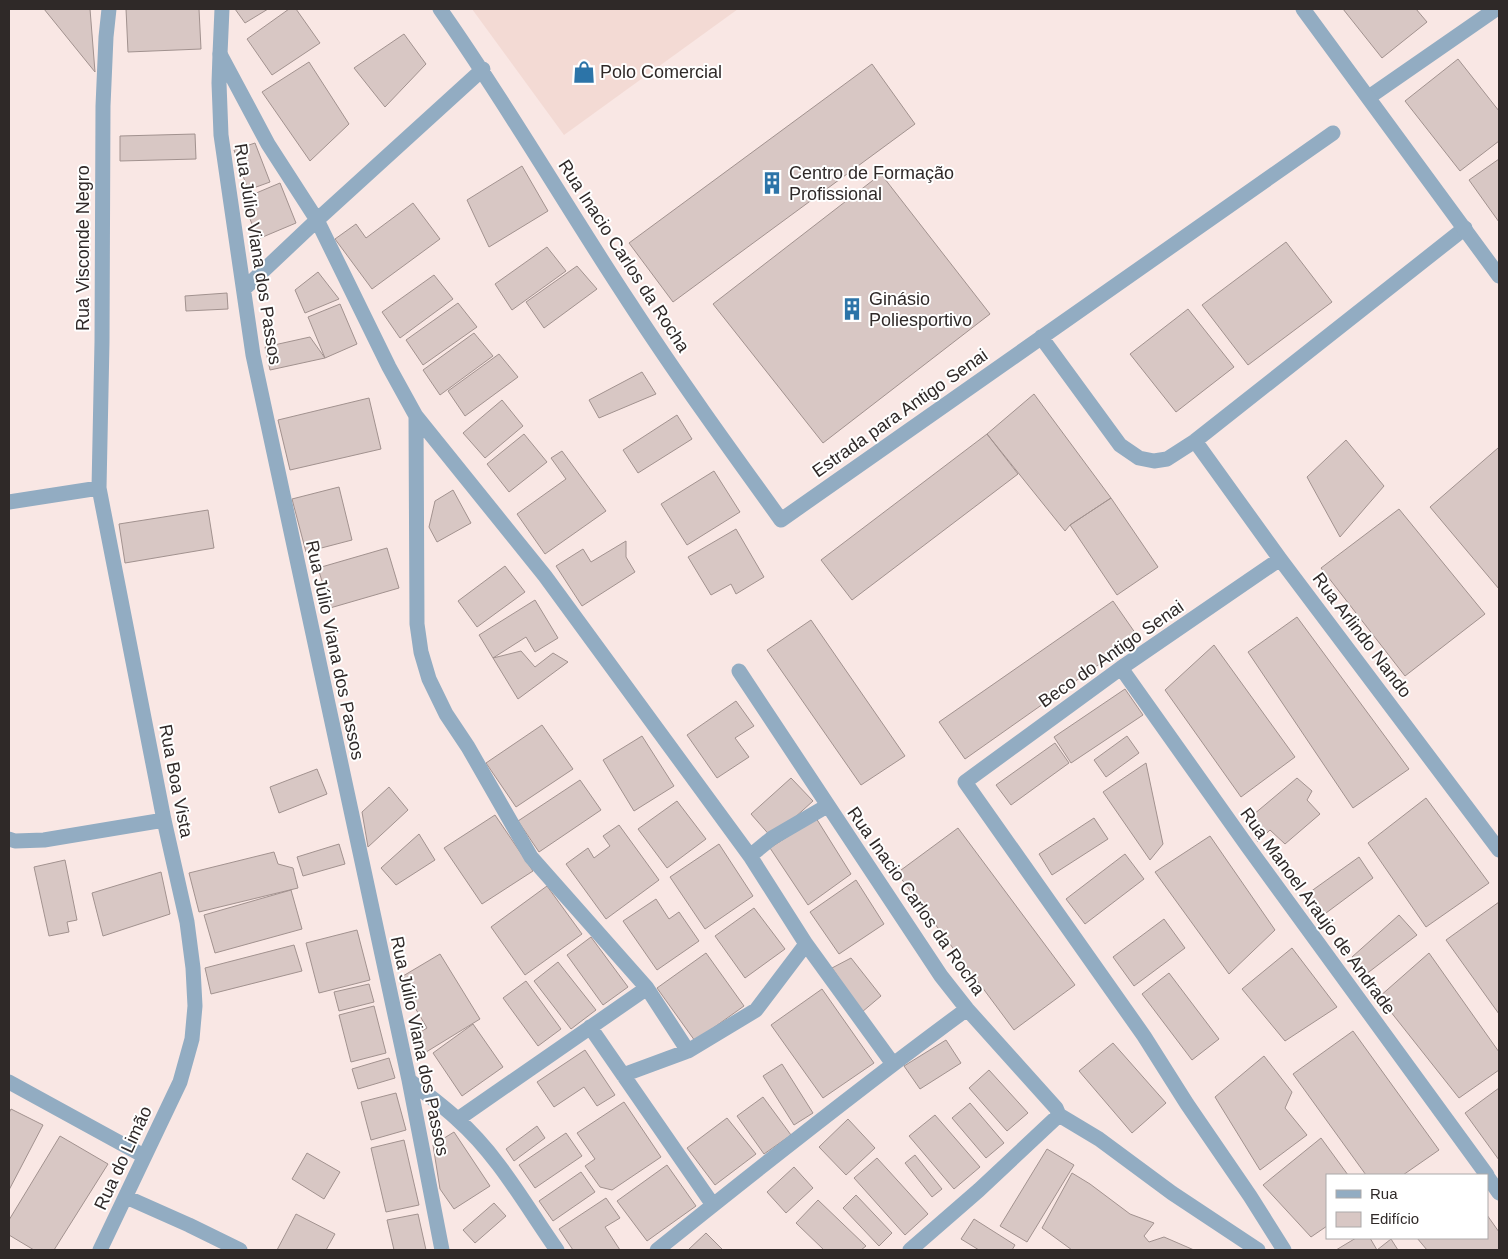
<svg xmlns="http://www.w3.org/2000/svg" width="1508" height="1259" font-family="Arial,sans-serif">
  <rect width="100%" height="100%" fill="#f9e7e4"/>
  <!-- built -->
  <path fill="#f3dad4" d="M472,9h266l-174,126z"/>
  <!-- building -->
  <path fill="#d8c7c4" stroke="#a2928f" d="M44,9h46l5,63z
    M126,9h73l2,40 -73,3z
    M235,9h33l-23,14z
    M289,9h7l24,34 -48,32 -25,-36z
    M1343,9h73l11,13 -45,36z
    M404,34l22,30 -41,43 -31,-39z
    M1458,59l41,52v30l-39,30 -55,-70z
    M309,62l40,62 -39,37 -48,-69z
    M872,64l43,60 -242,178 -44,-59z
    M195,134l1,25 -76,2v-25z
    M255,143l15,39 -22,8 -14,-40z
    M1499,159v63l-30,-42z
    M522,166l26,45 -59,36 -22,-47z
    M881,174l109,140 -167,129 -110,-139z
    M280,183l16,40 -38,16 -16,-40z
    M413,203l27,36 -68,50 -37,-50 21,-15 10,14z
    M1286,242l46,60 -84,63 -46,-60z
    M547,247l19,24 -54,39 -17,-26z
    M577,266l20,23 -53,39 -18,-26z
    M318,272l21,27 -34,14 -10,-23z
    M434,275l19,24 -53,39 -18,-26z
    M227,293l1,16 -42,2 -1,-15z
    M458,303l19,24 -54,38 -17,-25z
    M340,304l17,40 -32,14 -17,-41z
    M1188,309l46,58 -58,45 -46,-58z
    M474,333l19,23 -53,39 -17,-25z
    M310,337l15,21 -55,12 -5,-23z
    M499,354l19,23 -53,39 -17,-25z
    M642,372l14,22 -57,24 -10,-18z
    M1034,394l77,104 -41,27 -5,6 -78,-97z
    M369,398l12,51 -91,21 -12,-50z
    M502,400l21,26 -38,32 -22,-25z
    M677,415l15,24 -54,34 -15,-23z
    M524,434l23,28 -38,30 -22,-28z
    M987,434l31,40 -166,126 -31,-40z
    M1346,440l38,46 -44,51 -33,-60z
    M1498,448l1,1v140l-69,-82z
    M562,451l44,60 -61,43 -28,-40 49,-35 -15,-21z
    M714,471l26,41 -53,33 -26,-41z
    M339,487l13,53 -46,12 -14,-53z
    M453,490l18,33 -34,19 -8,-15 6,-26z
    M1111,498l47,69 -41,28 -47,-70z
    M1399,509l86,105 -80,62 -84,-108z
    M208,510l6,38 -89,15 -6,-39z
    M736,529l28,48 -28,17 -5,-10 -20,11 -23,-38z
    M626,541v16l9,15 -53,34 -26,-40 27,-17 8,13z
    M387,548l12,40 -69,20 -12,-40z
    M505,566l20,26 -48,35 -19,-26z
    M535,600l23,38 -23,14 -9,-15 -33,21 -14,-23z
    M1113,601l25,36 -173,122 -26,-37z
    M1297,617l112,152 -56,39 -105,-156z
    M811,620l94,136 -44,29 -94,-135z
    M1214,645l81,112 -54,40 -76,-107z
    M521,651l14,16 18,-14 15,9 -50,37 -25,-41z
    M1125,689l18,26 -72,48 -17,-26z
    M736,701l18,25 -19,12 14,19 -32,21 -30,-43z
    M542,725l31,44 -57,38 -30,-44z
    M642,736l32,50 -40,25 -31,-51z
    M1127,736l12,17 -33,24 -12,-17z
    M1055,743l14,20 -58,42 -15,-20z
    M1146,763l17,81 -13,16 -47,-68z
    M317,769l10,25 -48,19 -9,-26z
    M791,778l22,23 -41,37 -21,-24z
    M1297,778l15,13 -5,9 13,14 -35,30 -15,-14 -12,12 -11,-22z
    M580,780l21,30 -62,42 -21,-31z
    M389,787l19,23 -40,37 -6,-35z
    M1426,798l63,85 -63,44 -58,-84z
    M677,801l29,38 -39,29 -29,-39z
    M495,815l38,56 -51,33 -38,-56z
    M816,818l35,56 -43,31 -38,-57z
    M1094,818l14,21 -56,36 -13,-21z
    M619,825l40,55 -53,39 -40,-55 22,-16 6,10 16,-12 -7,-10z
    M958,828l117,157 -61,45 -117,-157z
    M419,834l16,26 -39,25 -15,-17z
    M1210,836l65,94 -46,44 -74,-102z
    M339,844l6,20 -42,12 -6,-19z
    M719,844l34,52 -48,33 -35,-52z
    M274,852l4,12 15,4 5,20 -99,24 -10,-39z
    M1125,854l19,25 -59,45 -19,-25z
    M1359,857l14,21 -51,38 -19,-19z
    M65,860l12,60 -10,2 2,10 -20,4 -15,-69z
    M161,872l9,42 -67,22 -11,-43z
    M856,880l28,44 -45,30 -29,-42z
    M547,886l35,48 -57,41 -34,-48z
    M291,890l11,39 -87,24 -11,-38z
    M656,899l13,20 10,-7 20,29 -42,29 -34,-49z
    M1499,902v112l-53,-74z
    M754,908l31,41 -40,29 -30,-42z
    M1399,915l18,20 -52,40 -13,-18z
    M1164,919l21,29 -51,38 -21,-29z
    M357,930l13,50 -51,13 -13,-50z
    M591,937l37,50 -25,18 -36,-50z
    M294,945l8,26 -91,23 -6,-26z
    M1292,948l45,59 -52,34 -43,-52z
    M706,953l38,53 -49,35 -38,-53z
    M1429,953l70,99v18l-40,28 -80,-101z
    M440,954l40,65 -62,38 -4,-21 13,-8 -29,-49z
    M851,958l30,38 -19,16 -30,-44z
    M558,962l38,48 -25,19 -37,-48z
    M1169,973l50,66 -27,21 -50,-66z
    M526,981l35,48 -23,17 -35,-48z
    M369,984l5,18 -35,9 -5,-19z
    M822,989l52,74 -51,35 -52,-73z
    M374,1006l12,47 -35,9 -12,-47z
    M473,1024l30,43 -41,29 -29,-43z
    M1353,1031l86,119 -36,25h-37l-73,-101z
    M946,1040l15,23 -41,26 -16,-23z
    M1113,1043l53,60 -34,30 -53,-62z
    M585,1050l30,45 -18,11 -13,-19 -30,20 -17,-25z
    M1264,1056l28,36 -7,16 22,27 -47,35 -45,-73z
    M389,1058l6,20 -37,11 -6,-20z
    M782,1064l31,49 -19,12 -31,-49z
    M989,1070l39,43 -21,18 -38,-43z
    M1499,1088v72l-34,-47z
    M396,1093l10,37 -35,10 -10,-38z
    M763,1097l28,38 -27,19 -27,-38z
    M624,1102l37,55 -49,33 -12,-3 -15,-21 10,-7 -18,-26z
    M970,1103l34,40 -18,15 -34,-40z
    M11,1109l32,16 -34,65v-77z
    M935,1115l45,52 -26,22 -45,-53z
    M727,1118l29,36 -41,31 -28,-37z
    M848,1119l27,29 -29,27 -27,-28z
    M537,1126l8,12 -31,23 -8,-12z
    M454,1132l36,54 -36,23 -14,-20 -7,-44z
    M566,1133l16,23 -47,32 -16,-23z
    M60,1136l48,28 -54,86h-20l-25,-15v-15z
    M1321,1138l27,37h-21v51l-16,11 -48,-52z
    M404,1140l15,65 -33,7 -15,-64z
    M1047,1149l27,16 -47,77 -27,-16z
    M307,1153l33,19 -16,27 -32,-20z
    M915,1155l27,34 -10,8 -27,-34z
    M877,1158l51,56 -23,21 -51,-57z
    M667,1165l29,41 -49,35 -30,-40z
    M794,1167l19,21 -27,25 -19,-21z
    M581,1172l14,20 -42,29 -14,-20z
    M1072,1173l18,11 40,30 24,9 -10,13 5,6 15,-5 30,13h-122l-30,-22z
    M856,1195l36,38 -13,13 -36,-38z
    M606,1198l14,20 -15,9 15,23h-47l-14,-21z
    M818,1200l48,46 -5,4h-37l-28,-27z
    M494,1203l12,13 -31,27 -12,-13z
    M296,1214l39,20 -9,16h-49z
    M418,1214l8,36h-32l-7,-30z
    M1487,1215l12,17v18h-72l-10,-12h70z
    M974,1219l41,26 -3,5h-33l-18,-11z
    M706,1233l17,17h-35z
    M1356,1238h14l7,12h-41z
    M1391,1239l7,11h-21z"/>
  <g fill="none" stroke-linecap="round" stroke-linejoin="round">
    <!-- service -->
    <path stroke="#92acc2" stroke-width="15" d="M220,54l2,-45"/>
    <!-- minor -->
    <path stroke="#92acc2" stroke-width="15" d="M440,9c67,95 125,196 189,293 48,74 100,146 152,218l552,-387
      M220,54l-1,29 2,52 32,220 156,725 33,170
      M221,56l47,88 49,76 72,147 27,49 129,160 205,280 56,88 87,120
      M1369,97l127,-88
      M244,289l73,-69 166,-151
      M1041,337l79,108 19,13 15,3 13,-2 28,-18 270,-213
      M416,416l1,208 4,28 8,27 17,35 22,33 63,110 116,131 41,63
      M1195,441l85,118 219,291
      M9,502l90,-14
      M1280,559l-159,109 -156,114 179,254 43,68 63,92 34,54
      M1121,668l127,179 239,328
      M739,671l202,305 26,33 89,99 3,7 40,24 73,54 86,57
      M9,839l6,2 29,-1 120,-20
      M750,856l22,-18 55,-32
      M590,1027l123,178
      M623,1075l65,-24 68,-41 50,-66
      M409,1080c16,13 33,25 48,39 41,36 69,87 100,131
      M9,1082l135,74
      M458,1119l189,-131
      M1487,1176l12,17
      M126,1197l63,28 51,25
      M100,1250l80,-168 12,-43 3,-33 -2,-38 -6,-46 -23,-102 -65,-332 3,-146 1,-236 3,-69 3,-28
      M657,1250c102,-82 204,-163 310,-241
      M910,1250l69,-60 80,-75"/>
    <!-- tertiary -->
    <path stroke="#92acc2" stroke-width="15" d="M1303,9l196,267"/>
  </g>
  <!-- icons -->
  <defs>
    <symbol id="shop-bare" viewBox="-9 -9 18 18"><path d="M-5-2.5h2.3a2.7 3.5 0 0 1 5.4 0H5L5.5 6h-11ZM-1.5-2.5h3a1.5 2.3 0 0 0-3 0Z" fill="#2c74a8" stroke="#fff" stroke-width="2.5" paint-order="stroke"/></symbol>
    <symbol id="building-bare" viewBox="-9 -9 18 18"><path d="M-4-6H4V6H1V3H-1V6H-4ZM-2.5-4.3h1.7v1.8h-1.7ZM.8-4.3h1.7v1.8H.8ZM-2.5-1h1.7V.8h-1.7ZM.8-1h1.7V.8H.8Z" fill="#2c74a8" stroke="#fff" stroke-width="2.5" paint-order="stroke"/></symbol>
  </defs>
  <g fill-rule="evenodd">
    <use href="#shop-bare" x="568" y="56" width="32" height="32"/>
    <use href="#building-bare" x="756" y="167" width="32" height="32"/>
    <use href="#building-bare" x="836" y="293" width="32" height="32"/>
  </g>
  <g text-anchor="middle" stroke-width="4" stroke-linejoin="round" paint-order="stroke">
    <!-- poi labels -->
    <g font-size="18" fill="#2f2928" stroke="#fff" text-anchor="start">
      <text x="600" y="78">Polo Comercial</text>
      <text x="789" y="179">Centro de Formação<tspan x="789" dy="21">Profissional</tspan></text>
      <text x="869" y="305">Ginásio<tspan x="869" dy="21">Poliesportivo</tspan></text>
    </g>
    <!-- street labels -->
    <g font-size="18" fill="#2f2928" stroke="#fff">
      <text transform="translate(83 248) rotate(-90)" y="6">Rua Visconde Negro</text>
      <text transform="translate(258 254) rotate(81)" y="6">Rua Júlio Viana dos Passos</text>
      <text transform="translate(624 256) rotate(57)" y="6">Rua Inacio Carlos da Rocha</text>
      <text transform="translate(900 413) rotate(-35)" y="6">Estrada para Antigo Senai</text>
      <text transform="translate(1362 635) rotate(53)" y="6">Rua Arlindo Nando</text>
      <text transform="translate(335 650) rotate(78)" y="6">Rua Júlio Viana dos Passos</text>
      <text transform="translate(1111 654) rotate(-35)" y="6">Beco do Antigo Senai</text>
      <text transform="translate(176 781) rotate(79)" y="6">Rua Boa Vista</text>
      <text transform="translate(916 901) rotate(55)" y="6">Rua Inacio Carlos da Rocha</text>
      <text transform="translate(1318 911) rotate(54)" y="6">Rua Manoel Araujo de Andrade</text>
      <text transform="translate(420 1046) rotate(78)" y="6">Rua Júlio Viana dos Passos</text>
      <text transform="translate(123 1158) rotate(-65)" y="6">Rua do Limão</text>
    </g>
  </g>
  <!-- border -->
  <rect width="1508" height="1259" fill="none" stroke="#2f2928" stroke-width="20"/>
  <!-- legend -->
  <rect x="1326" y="1174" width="162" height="65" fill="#ffffff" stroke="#aca9a9"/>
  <rect x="1336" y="1190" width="25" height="8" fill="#92acc2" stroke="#aca9a9"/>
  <text x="1370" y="1199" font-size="15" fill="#2f2928">Rua</text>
  <rect x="1336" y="1212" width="25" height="15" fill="#d8c7c4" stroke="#aca9a9"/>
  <text x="1370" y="1224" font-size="15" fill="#2f2928">Edifício</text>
</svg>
